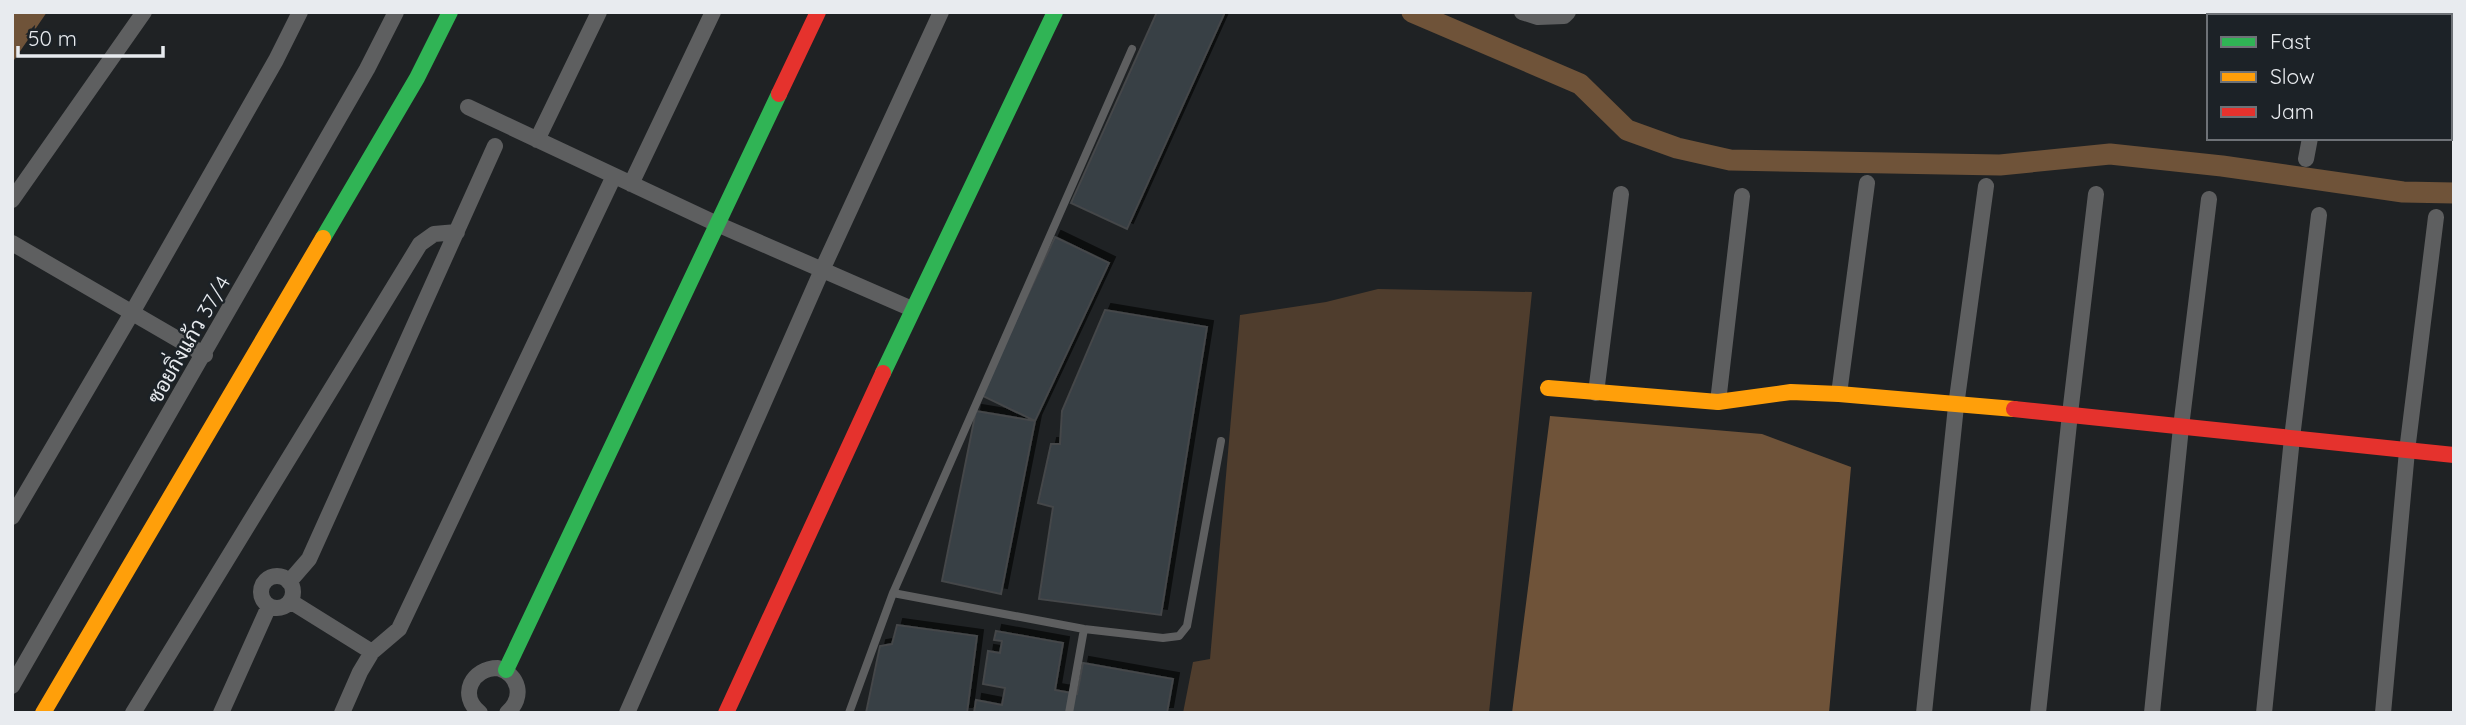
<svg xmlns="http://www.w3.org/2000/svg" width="2466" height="725" font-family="Quicksand,Sarabun,sans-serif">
  <defs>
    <filter id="shadow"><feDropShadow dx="6" dy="-6" stdDeviation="0" flood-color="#0009"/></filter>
  </defs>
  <rect width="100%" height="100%" fill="#1f2224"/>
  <!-- green -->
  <path fill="#4f3d2d" d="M1378,289l154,3 -43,421h-306l10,-51 17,-3 30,-344 86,-13z"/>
  <!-- water -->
  <path fill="#6f5339" d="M12,12h35l-35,51z
    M1550,416l212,18 89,33 -22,246h-317z"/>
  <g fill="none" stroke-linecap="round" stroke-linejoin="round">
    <!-- canal -->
    <path stroke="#6f5339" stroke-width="21" d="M1412,12l168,72 47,46 50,18 53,12 270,5 110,-11 112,12 181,26 51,1"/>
  </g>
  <!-- building -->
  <path fill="#383f45" stroke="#444749" stroke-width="2" filter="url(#shadow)" d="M1157,12h68l-98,217 -56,-26z
    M1055,237l54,26 -74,158 -54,-26z
    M1105,310l102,17 -46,288 -122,-16 14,-92 -15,-4 13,-59h9l2,-33z
    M976,411l59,10 -34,173 -59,-13z
    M897,625l80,11 -10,77h-101l14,-67 12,-2z
    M996,631l67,12 -8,47 22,4 6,-31 90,16 -6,34h-193l2,-13 26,5 3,-17 -22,-4 5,-33 12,2 2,-12 -8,-1z"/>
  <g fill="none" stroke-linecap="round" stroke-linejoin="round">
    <!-- lane -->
    <path stroke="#5e5f60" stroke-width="8" d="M893,593l191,36 79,9 16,-2 8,-10 34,-185
      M849,713l44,-120 239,-544
      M1069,713l15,-84"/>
    <!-- street -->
    <path stroke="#5e5f60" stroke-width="16" d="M1522,12l16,5 26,-1 4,-4
      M2256,12l15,4
      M2356,16l2,-4
      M468,107l249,117 195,85
      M537,140l62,-128
      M2306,159l4,-21
      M631,184l82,-172
      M12,200l132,-188
      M12,243l193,112
      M1596,393l25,-199
      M1839,394l28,-211
      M1718,402l24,-206
      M12,517l121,-206 143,-251 24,-48
      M261 592a16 16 0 1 1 32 0a16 16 0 1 1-32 0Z
      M289,582l20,-23 186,-413
      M290,601l82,51
      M12,686l355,-617 29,-57
      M133,713l287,-469 14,-10 23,-2
      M221,713l48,-107
      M342,713l18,-41 12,-20 27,-23 215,-453
      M480,713c-22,-18 -8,-45 18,-45 21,7 27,29 9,45
      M627,713l195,-443 119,-258
      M1924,713l32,-307 30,-220
      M2038,713l32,-299 26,-220
      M2152,713l29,-286 28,-228
      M2264,713l28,-275 27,-223
      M2383,713l24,-262 29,-234"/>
    <!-- fast -->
    <path stroke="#30b455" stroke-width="16" d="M323,238l94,-160 33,-66
      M883,373l172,-361
      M506,670l273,-576"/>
    <!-- slow -->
    <path stroke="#ff9f0a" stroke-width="16" d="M1548,388l170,14 73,-10 48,2 175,15
      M43,713l280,-475"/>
    <!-- jam -->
    <path stroke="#e5322d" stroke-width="16" d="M779,94l39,-82
      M2014,409l440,46
      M726,713l157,-340"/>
  </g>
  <g text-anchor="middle" stroke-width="5" stroke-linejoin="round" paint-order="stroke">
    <!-- street labels -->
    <g font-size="21" fill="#e8ebef" stroke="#1c2227">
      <text transform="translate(189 340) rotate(-60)" y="7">ซอยกิ่งแก้ว 37/4</text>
    </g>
  </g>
  <!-- border -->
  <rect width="2466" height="725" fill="none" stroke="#e8ebef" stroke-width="28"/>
  <!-- legend -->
  <rect x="2207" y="14" width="245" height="126" fill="#1c2227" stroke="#6e7277" stroke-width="2"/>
  <rect x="2221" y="37" width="35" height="10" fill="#30b455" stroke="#6e7277" stroke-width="2"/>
  <text x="2270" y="49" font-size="21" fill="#e8ebef">Fast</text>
  <rect x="2221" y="72" width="35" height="10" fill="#ff9f0a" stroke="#6e7277" stroke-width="2"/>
  <text x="2270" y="84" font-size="21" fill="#e8ebef">Slow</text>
  <rect x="2221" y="107" width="35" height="10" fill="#e5322d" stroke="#6e7277" stroke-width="2"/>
  <text x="2270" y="119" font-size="21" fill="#e8ebef">Jam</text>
  <!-- scale -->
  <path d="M18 46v10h145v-10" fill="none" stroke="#e8ebef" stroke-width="3.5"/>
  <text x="28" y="46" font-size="21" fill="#e8ebef" stroke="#1c2227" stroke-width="5" paint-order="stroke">50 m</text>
</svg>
